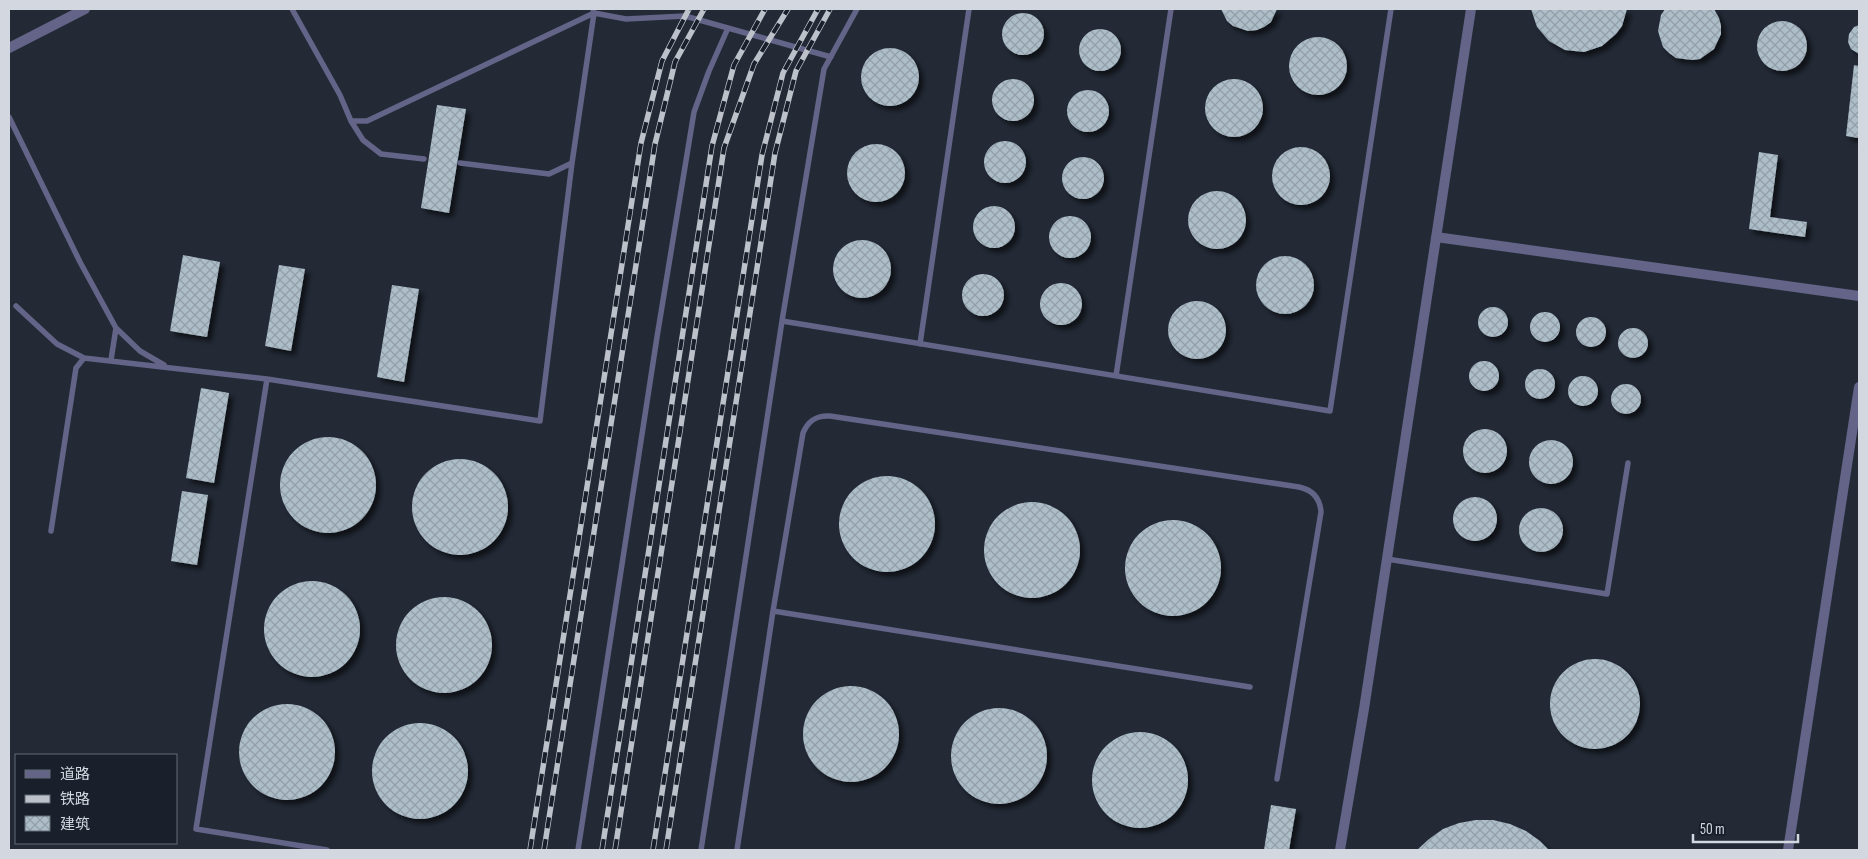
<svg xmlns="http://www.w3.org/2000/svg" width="1868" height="859" font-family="'Sofia Sans Condensed','Noto Sans SC',sans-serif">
  <defs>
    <pattern id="building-cross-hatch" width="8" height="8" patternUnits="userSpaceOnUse" patternTransform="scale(1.25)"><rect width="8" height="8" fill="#adbec9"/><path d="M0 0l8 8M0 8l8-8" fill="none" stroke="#929fa8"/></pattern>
    <filter id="shadow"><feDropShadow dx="4.5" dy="4.5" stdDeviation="2.5" flood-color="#0009"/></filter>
  </defs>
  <rect width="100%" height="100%" fill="#232a36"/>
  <!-- building -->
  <path fill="url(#building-cross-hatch)" filter="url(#shadow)" d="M1221,9h56l-6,13 -7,5 -7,3 -9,1 -15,-5 -6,-5z
    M1531,9h96l-5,17 -6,8 -14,12 -18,6 -19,-2 -16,-9 -12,-14z
    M1665,9h49l5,9 2,8v8l-7,15 -14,10 -8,1 -16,-2 -7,-5 -6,-6 -5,-16 3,-16z
    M1002 34a21 21 0 1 1 42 0a21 21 0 1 1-42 0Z
    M1757 46a25 25 0 1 1 50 0a25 25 0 1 1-50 0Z
    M1859,25v29l-8,-5 -3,-7 1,-8 5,-7z
    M1079 50a21 21 0 1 1 42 0a21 21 0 1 1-42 0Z
    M1289 66a29 29 0 1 1 58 0a29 29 0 1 1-58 0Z
    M861 77a29 29 0 1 1 58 0a29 29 0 1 1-58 0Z
    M1854,65l5,1 -1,72 -12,-2z
    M992 100a21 21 0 1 1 42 0a21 21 0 1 1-42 0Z
    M1205 108a29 29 0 1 1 58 0a29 29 0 1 1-58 0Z
    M1067 111a21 21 0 1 1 42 0a21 21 0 1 1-42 0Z
    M437,105l29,4 -17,104 -28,-5z
    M984 162a21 21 0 1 1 42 0a21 21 0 1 1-42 0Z
    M847 173a29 29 0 1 1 58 0a29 29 0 1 1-58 0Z
    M1272 176a29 29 0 1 1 58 0a29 29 0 1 1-58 0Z
    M1759,152l19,3 -8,62 37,5 -2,15 -56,-8z
    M1062 178a21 21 0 1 1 42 0a21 21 0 1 1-42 0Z
    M1188 220a29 29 0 1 1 58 0a29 29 0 1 1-58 0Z
    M973 227a21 21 0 1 1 42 0a21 21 0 1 1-42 0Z
    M1049 237a21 21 0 1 1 42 0a21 21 0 1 1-42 0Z
    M833 269a29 29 0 1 1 58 0a29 29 0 1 1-58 0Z
    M183,255l37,7 -13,75 -37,-6z
    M1256 285a29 29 0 1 1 58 0a29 29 0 1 1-58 0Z
    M279,265l26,4 -14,82 -26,-5z
    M962 295a21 21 0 1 1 42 0a21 21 0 1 1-42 0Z
    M1040 304a21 21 0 1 1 42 0a21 21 0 1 1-42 0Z
    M392,285l27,4 -15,93 -27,-5z
    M1168 330a29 29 0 1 1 58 0a29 29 0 1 1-58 0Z
    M1478 322a15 15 0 1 1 30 0a15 15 0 1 1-30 0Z
    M1530 327a15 15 0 1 1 30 0a15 15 0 1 1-30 0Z
    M1576 332a15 15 0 1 1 30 0a15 15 0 1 1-30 0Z
    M1618 343a15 15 0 1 1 30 0a15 15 0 1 1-30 0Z
    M1469 376a15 15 0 1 1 30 0a15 15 0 1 1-30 0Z
    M1525 384a15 15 0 1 1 30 0a15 15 0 1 1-30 0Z
    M1568 391a15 15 0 1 1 30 0a15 15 0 1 1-30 0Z
    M1611 399a15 15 0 1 1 30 0a15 15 0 1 1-30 0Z
    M201,388l28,5 -15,90 -28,-5z
    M1463 451a22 22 0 1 1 44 0a22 22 0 1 1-44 0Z
    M280 485a48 48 0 1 1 96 0a48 48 0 1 1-96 0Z
    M1529 462a22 22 0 1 1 44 0a22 22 0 1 1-44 0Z
    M412 507a48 48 0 1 1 96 0a48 48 0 1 1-96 0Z
    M839 524a48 48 0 1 1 96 0a48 48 0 1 1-96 0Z
    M182,491l26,4 -11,70 -26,-4z
    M1453 519a22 22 0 1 1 44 0a22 22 0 1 1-44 0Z
    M984 550a48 48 0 1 1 96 0a48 48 0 1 1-96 0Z
    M1519 530a22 22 0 1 1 44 0a22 22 0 1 1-44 0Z
    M1125 568a48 48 0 1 1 96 0a48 48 0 1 1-96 0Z
    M264 629a48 48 0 1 1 96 0a48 48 0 1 1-96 0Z
    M396 645a48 48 0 1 1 96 0a48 48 0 1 1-96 0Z
    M1550 704a45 45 0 1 1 90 0a45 45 0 1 1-90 0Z
    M803 734a48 48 0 1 1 96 0a48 48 0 1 1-96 0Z
    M239 752a48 48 0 1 1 96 0a48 48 0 1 1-96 0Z
    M951 756a48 48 0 1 1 96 0a48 48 0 1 1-96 0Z
    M372 771a48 48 0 1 1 96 0a48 48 0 1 1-96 0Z
    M1092 780a48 48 0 1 1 96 0a48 48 0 1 1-96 0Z
    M1271,805l25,4 -7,41h-25z
    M1476,820h17l17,4 16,7 14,10 9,9h-132l12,-11 14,-10 16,-6z"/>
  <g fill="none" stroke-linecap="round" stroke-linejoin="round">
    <!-- service -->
    <path stroke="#636487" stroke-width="5.5" d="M292,9l48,86 11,26h16l227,-108 32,6 59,-3 146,41
      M9,117l71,145 36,66 24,23 24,14
      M351,121l12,19 18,14 43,5
      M460,163l89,11 23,-11
      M16,306l41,38 27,14
      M782,321l548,90 61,-402
      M920,344l49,-335
      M111,360l5,-32
      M1116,376l55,-367
      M267,379l-71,450 131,21
      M51,531l25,-163 8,-10 183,21 273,42 32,-258 22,-150 -1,-4
      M1387,559l220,35 21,-131
      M1250,687l-477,-76 30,-178c5,-12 13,-18 27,-17l469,71c14,3 21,11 22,25l-44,267
      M578,850l79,-513 37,-225 15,-41 19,-43
      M701,850l81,-529 42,-252 33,-60
      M737,850l36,-239"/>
    <!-- minor -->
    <path stroke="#636487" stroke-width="10" d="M1436,237l423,59
      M1340,850l24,-141 107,-700
      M1788,850l71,-463"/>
    <!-- tertiary -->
    <path stroke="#636487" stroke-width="10" d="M9,48l76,-39"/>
    <defs>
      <path id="rail" d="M530,850l111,-707 21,-82 27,-52
        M544,850l111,-706 20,-82 29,-53
        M602,850l110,-704 22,-81 31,-56
        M615,850l109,-702 30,-84 34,-55
        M653,850l109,-695 21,-82 35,-64
        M666,850l109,-697 21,-82 34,-62"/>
    </defs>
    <!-- rail casing -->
    <use href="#rail" stroke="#bdc2ca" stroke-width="5.5"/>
    <!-- rail -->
    <use href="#rail" stroke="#19202c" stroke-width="4" stroke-dasharray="11" stroke-linecap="butt"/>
  </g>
  <!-- border -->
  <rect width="1868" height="859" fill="none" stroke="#d3d8e0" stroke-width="20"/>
  <!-- legend -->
  <rect x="15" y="754" width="162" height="90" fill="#19202c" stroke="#636a74"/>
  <rect x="25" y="770" width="25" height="8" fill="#636487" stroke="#636a74"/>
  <text x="60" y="779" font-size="15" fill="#d3d8e0">道路</text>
  <rect x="25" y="795" width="25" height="8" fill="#bdc2ca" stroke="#636a74"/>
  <text x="60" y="804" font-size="15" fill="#d3d8e0">铁路</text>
  <rect x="25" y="816" width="25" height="15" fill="url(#building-cross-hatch)" stroke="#636a74"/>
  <text x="60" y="829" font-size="15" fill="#d3d8e0">建筑</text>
  <!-- scale -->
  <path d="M1693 834v8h105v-8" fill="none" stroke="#d3d8e0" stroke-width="2.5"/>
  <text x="1700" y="834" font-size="15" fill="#d3d8e0" stroke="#19202c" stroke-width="4" paint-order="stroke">50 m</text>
</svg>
